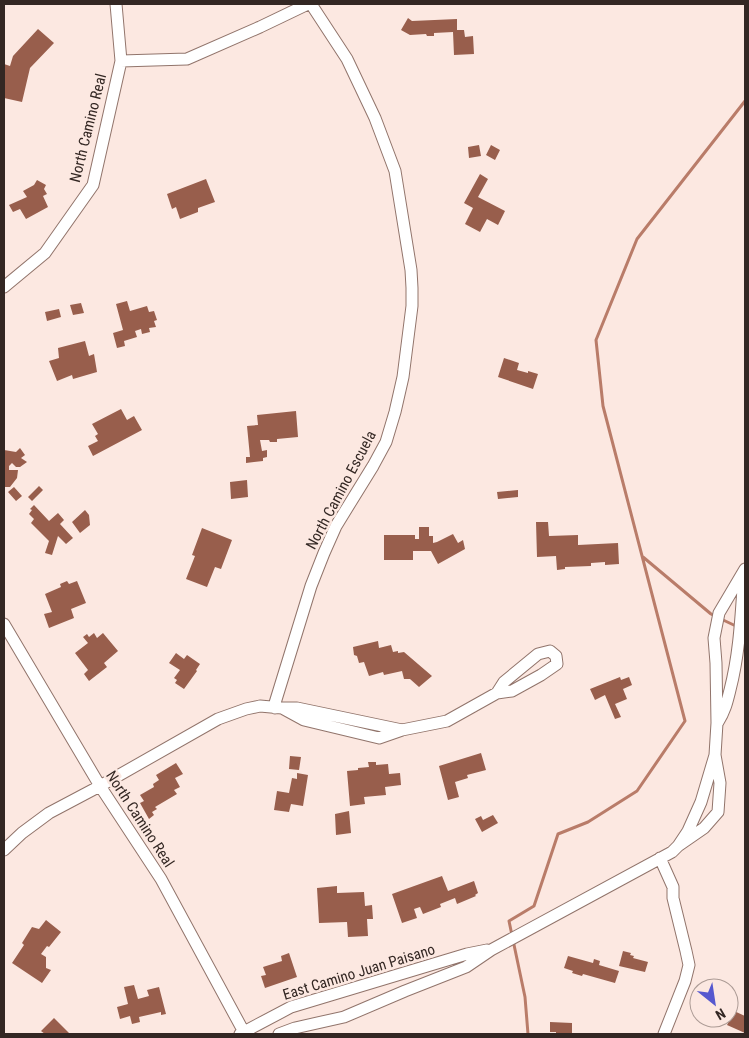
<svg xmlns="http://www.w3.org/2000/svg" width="749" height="1038" font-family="'Roboto Condensed',sans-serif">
  <rect width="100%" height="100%" fill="#fce8e1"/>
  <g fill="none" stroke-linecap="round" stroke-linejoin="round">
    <!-- stream -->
    <path stroke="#b97c69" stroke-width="3" d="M643,557l68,57 4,2
      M721,619l17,8
      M528,1034l-3,-37 -16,-76 25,-15 24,-72 30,-12 49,-31 48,-70 -82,-315 -7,-66 41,-101 108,-138"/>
  </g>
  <!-- building -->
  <path fill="#985e4c" d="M408,18l4,3 45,-2v11h7l1,7 8,-1 1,18 -20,1 -1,-23 -19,1v3h-7l-1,-2 -16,1 -9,-5z
    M38,29l16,14 -24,25 -8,34 -18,-4v-34l6,2 3,-10z
    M479,145l2,11 -12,2 -1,-11z
    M491,145l9,5 -5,10 -9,-5z
    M480,174l8,5 -10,18 27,14 -7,14 -11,-6 -7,13 -15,-8 8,-16 -9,-5z
    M206,179l9,23 -17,6v4l-18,7 -4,-12 -4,2 -5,-15z
    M37,180l9,5 -2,4 3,5 -4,2 5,11 -22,12 -6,-10 -7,3 -4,-7 18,-8 -4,-6 11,-6z
    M127,301l3,10 17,-5 2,6 5,-1 3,9 -3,1 2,6 -7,1 1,4 -8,2 -1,-5 -6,2 2,6 -13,4 1,5 -8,2 -4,-15 10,-3 -7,-26z
    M81,303l3,10 -11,2 -3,-10z
    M59,309l2,8 -14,4 -2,-9z
    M85,341l4,15 5,-2 3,18 -24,7 -1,-4 -15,6 -8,-20 10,-3 -1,-10z
    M504,358l15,5 -2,7 11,3v-2l10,3 -5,15 -35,-12z
    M121,409l6,11 7,-4 8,14 -49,26 -5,-10 10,-5 -3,-5 3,-2 -6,-10z
    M296,411l2,26 -21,2v3h-7l-1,-2h-9l2,11 5,-1v7l-4,1v3l-17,2v-6h4l-3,-31 11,-1 -1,-10z
    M20,448l5,7 -4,3 6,4 -7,5h-4l-4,-4 -3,3v4h9l-1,8 -7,9h-6v-37l12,2z
    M247,480l1,17 -17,2 -1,-17z
    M39,486l4,4 -11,11 -4,-4z
    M14,487l8,9 -6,5 -8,-9z
    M518,490v7l-20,2 -1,-7z
    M34,505l15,16 9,-8 6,7 -4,4 13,14 -7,6 -8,-8 -6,19 -7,-2 4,-12 -18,-18 3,-4 -5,-5 3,-4 -2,-1z
    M85,510l4,5 1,10 -10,8 -8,-11z
    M536,522h12l1,14 29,-1v10l40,-2 1,21 -14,1v-3l-14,1v3l-26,1v2l-8,1 -1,-14 -19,1z
    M419,527h10v9h4v7l4,-1 16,-8 5,9 5,-3 2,9 -27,15 -7,-13h-18v9h-29v-25h31v4h4z
    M202,528l30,12 -11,29 -6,-2 -8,20 -21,-8 9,-23 -3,-1z
    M67,581l2,3 8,-3 9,22 -15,6 3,9 -25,10 -5,-14 8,-2 -7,-18 16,-7 -1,-3z
    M94,633l3,5 6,-5 15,18 -14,12 3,4 -18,14 -5,-7 4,-4 -13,-17 13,-10 -5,-6 4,-3 2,3z
    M378,641l1,7 12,-3 2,7 5,-1v2l6,-1 28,24 -13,11 -9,-8h-6l-2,-8 -18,4 -1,-3 -14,4 -5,-14 -5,1 -2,-7 -3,-1 -1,-8z
    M176,653l8,6 3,-4 13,9 -4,6 1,1 -13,18 -9,-6 2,-3 -3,-2 6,-8 -11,-7z
    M620,677l1,3 8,-3 3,8 -9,4 4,10 -12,5 6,13 -6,2 -10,-24 -10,5 -5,-11z
    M481,753l5,17 -19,5 1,3 -13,4 4,15 -11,3 -9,-34z
    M290,756l11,1 -2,13 -10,-1z
    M368,762h8v3l12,-1 1,10 11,-1 1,12 -16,2 1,8 -22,2 1,7 -15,2 -3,-35 11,-1v-2l11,-1z
    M176,763l7,11 -8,4 5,9 -6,3 3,4 -22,13 2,2 -5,3 2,3 -5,4 -9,-16 4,-2 -4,-6 14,-8 -1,-3 6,-4 -3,-5z
    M297,773l11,2 -5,31 -12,-2 -2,8 -15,-2 3,-19 12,2 3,-15 5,1z
    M349,811l2,22 -15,2 -1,-21z
    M493,815l5,8 -16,9 -7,-13 6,-3 2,4z
    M442,876l6,15 26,-10 4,12 -3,2 1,1 -19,8 -2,-6 -15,6 1,3 -18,7 -3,-7 -6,2 3,9 -15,5 -10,-29z
    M337,886v7l27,-1 1,14 7,-1 1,14h-6l1,17 -20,1 -1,-15 -28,1 -2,-35z
    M46,920l15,12 -12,15 -2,-1 -6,8 5,3v11l5,2 -9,13 -30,-20 12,-18 -2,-2 10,-16 7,2z
    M623,951l8,2 -1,2 4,1 -1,2 15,4 -3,10 -26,-6z
    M289,953l8,24 -32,11 -4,-12 5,-1 -3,-8 19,-6 -1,-5z
    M568,956l25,7 1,-4 6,2 -1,4 20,6 -4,12 -32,-9 -1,2 -10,-3 1,-2 -9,-3z
    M134,985l4,14 11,-3 -2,-6 12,-3 7,27 -5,1v-3l-22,5 1,5 -8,2 -2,-8 -10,3 -3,-12 11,-3 -4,-17z
    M734,1011l11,5v17l-18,-8z
    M54,1018l16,16h-25l-4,-3z
    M550,1022l22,1v11h-16v-2h-6z"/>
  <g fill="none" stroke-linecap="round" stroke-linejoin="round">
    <defs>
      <path id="street" d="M121,61l66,-2 73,-32 48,-23
        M4,287l41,-34 48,-68 28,-124 -5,-57
        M4,624l96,162 61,93 84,155
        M275,708v-5l36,-117 13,-33 12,-27 37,-60 13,-24 9,-30 8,-35 9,-71v-18l-1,-18 -16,-99 -20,-53 -28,-59 -36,-55
        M718,722c7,-11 9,-20 12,-32 10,-39 11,-76 14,-116
        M402,730l-105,-22h-15l22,12 75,18 23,-8 45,-9 50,-28 15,-2 29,-16 16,-11 -1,-8 -6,-5 -12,3 -34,28 -7,11
        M715,755l5,28 -2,29 -14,16 -26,18 10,-15 13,-29 14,-47 2,-32 -1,-60 -2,-25 5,-25 26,-44
        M4,850l18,-17 27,-20 51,-27 118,-67 28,-10 14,-3 22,2
        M660,858l13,29v11l13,53 3,14 -4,16 -21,53
        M240,1034l51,-27 176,-53 20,-4
        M279,1034l16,-6 49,-11 61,-26 61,-24 25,-17 181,-98 6,-6"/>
    </defs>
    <!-- street casing -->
    <use href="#street" stroke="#91746b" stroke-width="13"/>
    <!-- street -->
    <use href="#street" stroke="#fff" stroke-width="11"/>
  </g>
  <g text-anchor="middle" stroke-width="5" stroke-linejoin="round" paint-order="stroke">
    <!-- street labels -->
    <g font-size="15" fill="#332723" stroke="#fce8e1">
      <text transform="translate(88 128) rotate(-76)" y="5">North Camino Real</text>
      <text transform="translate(341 490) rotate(-62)" y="5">North Camino Escuela</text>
      <text transform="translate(140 819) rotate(57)" y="5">North Camino Real</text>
      <text transform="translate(359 972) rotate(-17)" y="5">East Camino Juan Paisano</text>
    </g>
  </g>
  <!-- border -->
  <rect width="749" height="1038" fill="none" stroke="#332723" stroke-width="10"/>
  <!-- north arrow -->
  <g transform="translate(714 1003) rotate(150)"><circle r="24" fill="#fce8e1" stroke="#ac9b95"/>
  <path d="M0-4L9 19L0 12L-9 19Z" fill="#5658cf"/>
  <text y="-8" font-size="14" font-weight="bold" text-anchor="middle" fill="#332723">N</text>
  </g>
</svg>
